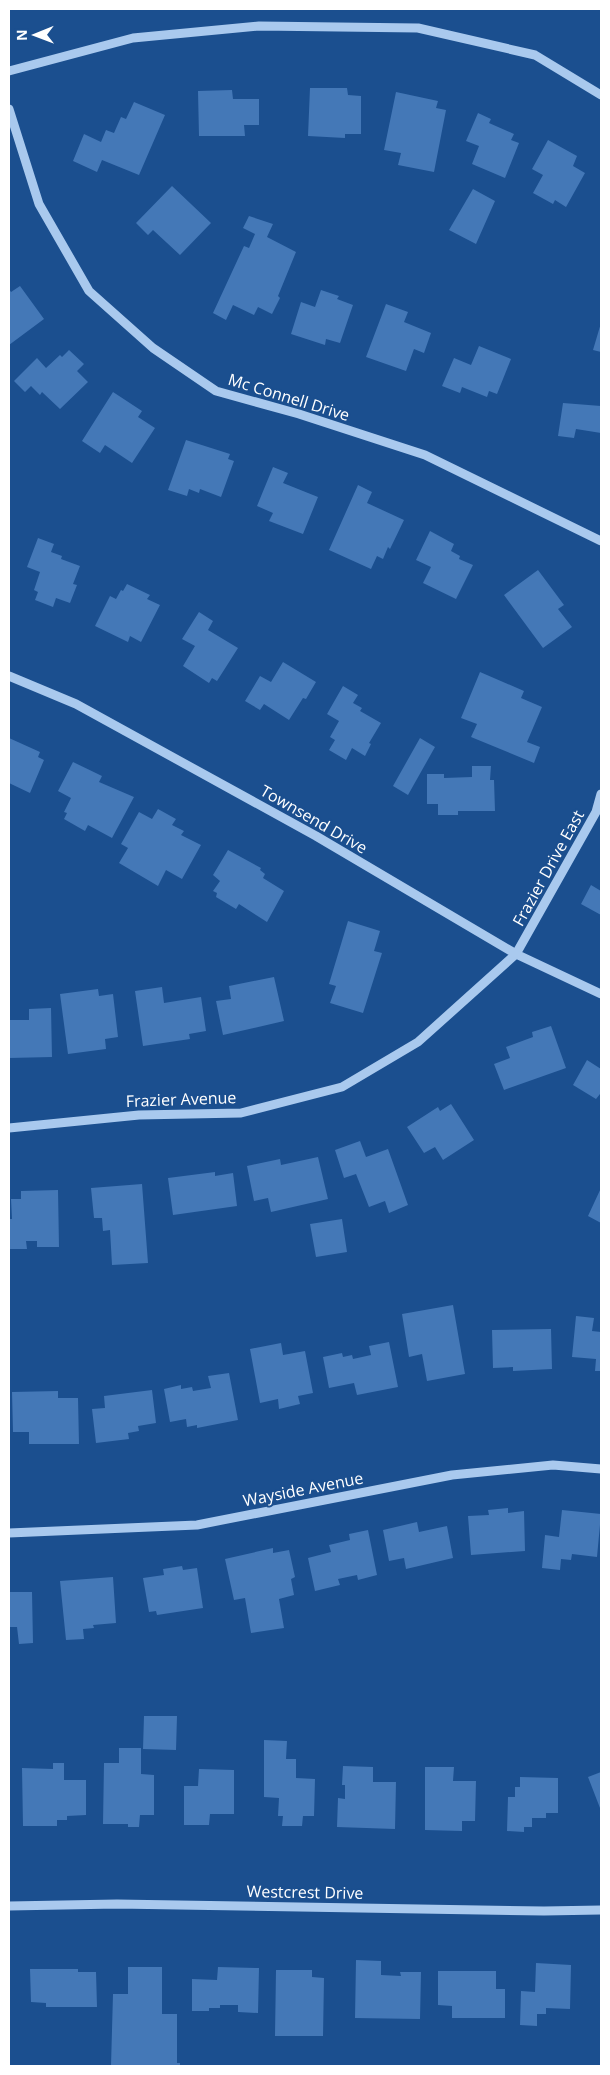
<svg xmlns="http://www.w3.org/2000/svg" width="610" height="2075" font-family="'Open Sans',sans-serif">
  <rect width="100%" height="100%" fill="#1b4f8f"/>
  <!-- building -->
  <path fill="#4478b7" d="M310,88h37l1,7 13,1v38h-16v4l-37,-2z
    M232,90l1,9h26v26h-15l1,11h-46l-1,-45z
    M396,92l42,9 -2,7 10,2 -12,62 -36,-7 3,-12 -17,-3z
    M134,102l31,13 -26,60 -37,-15 -5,12 -24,-11 11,-27 17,8 5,-12 8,3 7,-16 5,2z
    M478,113l13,6 -2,4 25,11 -3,6 8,3 -14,35 -33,-14 7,-18 -13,-5z
    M548,140l29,16 -4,10 12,7 -19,34 -11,-7 -2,4 -20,-11 10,-18 -11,-6z
    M172,186l39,37 -31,32 -27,-25 -5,5 -12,-12z
    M473,189l22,12 -19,43 -27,-14z
    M249,216l24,8 -6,13 29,15 -18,44 2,2 -8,16 -14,-7 -4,8 -21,-10 -7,15 -13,-7 31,-67 5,2 6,-14 -12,-6z
    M20,286l24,33 -35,26v-56l2,3z
    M321,290l18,6 -2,3 16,6 -13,38 -14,-4 -1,6 -34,-11 10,-32 14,5z
    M386,304l22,8 -4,10 27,11 -7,20 -10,-4 -8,22 -40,-14z
    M601,323v29l-8,-2z
    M479,346l32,13 -14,35 -8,-3 -2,6 -25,-10 -2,6 -18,-7 12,-28 17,7z
    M69,350l15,14 -7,7 11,11 -28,27 -18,-17 -2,3 -9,-9 -6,6 -11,-11 23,-23 9,10 14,-13 2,2z
    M113,392l29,19 -4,6 17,11 -23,35 -27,-18 -5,8 -18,-12z
    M563,403l38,3v27l-25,-4 -2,9 -16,-2z
    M186,440l44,14 -2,5 6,2 -13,36 -21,-8 -1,4 -10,-4 -2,7 -19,-6z
    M273,467l15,6 -5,10 35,14 -15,37 -34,-13 4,-8 -16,-7z
    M358,485l14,7 -5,11 37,17 -14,29 -2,-2 -5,12 -6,-3 -6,13 -42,-19z
    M430,531l24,13 -3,7 9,5 -1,3 14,6 -17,34 -33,-16 8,-16 -15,-7z
    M38,538l16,6 -3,8 11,4 -1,3 19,7 -7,18 4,1 -7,18 -14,-5 -3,9 -18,-7 3,-8 -4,-2 6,-18 -13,-5z
    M538,570l26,35 -6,4 14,18 -29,21 -39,-53z
    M127,584l23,11 -3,4 13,6 -19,37 -11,-6 -2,6 -33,-16 15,-30 6,3 5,-9 2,1z
    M199,612l14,9 -5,9 30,18 -21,33 -5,-3 -3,5 -26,-17 12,-20 -13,-7z
    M283,662l33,20 -10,17 -3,-1 -14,22 -25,-16 -4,6 -15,-9 15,-25 11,6z
    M480,672l44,19 -3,7 21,9 -15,35 13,5 -6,16 -63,-26 6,-13 -16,-6z
    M343,686l15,9 -5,8 9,5 -2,3 21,12 -12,20 2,1 -6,12 -13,-8 -6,12 -17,-10 6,-10 -5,-3 9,-16 -12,-7z
    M9,738l31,14 -2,5 6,3 -14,33 -21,-10z
    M420,738l15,9 -27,48 -15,-9z
    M73,762l29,14 -3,6 35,15 -22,41 -24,-13 -3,6 -21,-12 3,-6 -3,-1 7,-14 -13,-7z
    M472,766h19l-1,14h4l1,31h-37v4h-20v-11h-11v-30h17v4l28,-1z
    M158,809l18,10 -4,6 12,6 -3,4 20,10 -19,34 -16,-9 -8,16 -39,-23 9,-15 -7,-4 18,-32 13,7z
    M228,850l33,18 -1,2 5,4 -2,4 21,13 -17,31 -28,-18 -3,5 -20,-12 1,-4 -4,-2 7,-10 -7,-6z
    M591,885l10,6v24l-20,-11z
    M348,921l32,10 -6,20 8,2 -19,60 -33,-10 6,-17 -7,-2z
    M274,977l10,44 -61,14 -7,-34 15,-2 -2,-13z
    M162,987l2,16 37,-6 5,34 -17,3 1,5 -47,7 -8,-55z
    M98,989l1,7 14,-2 5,43 -13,2 1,10 -38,5 -8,-60z
    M51,1008l1,49 -43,1v-38h20v-11z
    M551,1026l15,42 -62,22 -10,-26 16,-6 -4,-11 27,-10 -1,-5z
    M587,1060l14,9v26l-1,-1 -4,5 -23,-14z
    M451,1104l23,36 -31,20 -8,-13 -11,6 -17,-26 31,-20 2,4z
    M360,1141l6,16 22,-8 20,56 -19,8 -4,-12 -16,6 -13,-33 -12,4 -9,-28z
    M318,1157l10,42 -57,13 -3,-14 -14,3 -7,-35 33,-7 1,6z
    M215,1172v4l18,-3 4,33 -64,9 -5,-37z
    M142,1184l6,79 -36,2 -2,-35 -7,1 -1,-13h-8l-3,-30z
    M601,1188v35l-13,-7z
    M58,1190l1,57h-22v-6h-11l1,8h-17l-1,-30h3l-1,-20h10v-8z
    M342,1219l5,33 -31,5 -6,-33z
    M453,1305l12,69 -38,7 -5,-27 -13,3 -7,-43z
    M576,1316l18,2 -2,13 9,1v39h-6l1,-12 -24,-2z
    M551,1329l1,40 -39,2v-4l-20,1 -1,-38z
    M389,1342l9,45 -41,8 -3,-12 -25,5 -6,-31 19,-4 1,4 9,-2 1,4 18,-4 -2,-9z
    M281,1343l2,12 22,-4 8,42 -15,3 2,8 -21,5 -1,-10 -18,4 -10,-54z
    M229,1373l9,47 -41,8v-3l-10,2 -1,-8 -16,3 -6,-33 17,-4v4l11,-2 1,4 18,-3 -3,-12z
    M152,1390l4,33 -18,3 1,5 -11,2 1,6 -33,4 -4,-34 13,-1 -1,-12z
    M58,1391v7h20l1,46h-50v-12h-16l-1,-40z
    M508,1508v5l16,-2 1,40 -54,4 -3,-39 21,-1 -1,-5z
    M562,1510l39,4 -4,43 -25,-3 -1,6 -10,-1 -1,11 -18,-2 3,-33 14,2z
    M417,1522l2,10 28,-6 6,32 -47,11 -2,-11 -15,3 -6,-31z
    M368,1530l9,45 -19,5 -1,-5 -19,4 2,6 -25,6 -7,-33 23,-6 -2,-7 21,-5 -1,-6z
    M273,1548v5l16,-3 6,27 -4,2 3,16 -15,4 5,29 -33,5 -6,-35 -11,2 -9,-41z
    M182,1566l1,4 14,-2 6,40 -46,7 -1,-4 -7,1 -6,-34 21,-3 -1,-6z
    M113,1577l3,46 -23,2 1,3 -11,1 1,10 -18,1 -6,-59z
    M9,1592h23l1,51 -14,1 -2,-17h-8z
    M144,1716h33l-1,34 -33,-1z
    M264,1740l23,1 -1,18h10v19l19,1 -1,37h-11l-1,10h-20l1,-10h-5l1,-18 -15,-1z
    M119,1748h22v26l13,1v40h-14l-1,12h-11v-3h-25l1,-61h15z
    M53,1763h11v17h22v35l-19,1v4h-10v6h-34l-1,-58 31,1z
    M343,1766l30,1v15h23l-1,47 -58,-2 1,-29 7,1v-14h-3z
    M425,1767h29l-1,14h23l-1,40h-13v10l-37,-1z
    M199,1769l35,1v44h-24l-1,11h-25v-39h14z
    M601,1772v36h-1l-12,-31z
    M520,1777l38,1v35h-12v5h-14v9h-8v5l-17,-1 1,-34h7v-10h5z
    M356,1960l25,1v14l20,1 -1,-4h21l-1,47 -65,-1z
    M536,1963l35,2 -1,44 -24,-1v6h-9v12l-17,-1 1,-34 14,1z
    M128,1967h34v47h15v49h3v3h-69l2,-72h15z
    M218,1967l41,1 -1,45 -20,-1v-7h-18v3h-11v3h-17v-32l25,1z
    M30,1969h48v3h18l1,35h-51v-4l-15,-1z
    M276,1970h36v7l12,1 -1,58h-48z
    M438,1971h58v18h9v29h-53v-12l-14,-1z"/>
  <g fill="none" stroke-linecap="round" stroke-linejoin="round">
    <!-- minor -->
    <path stroke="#a9c9ee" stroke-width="9" d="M9,71l124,-33 126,-12 159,2 117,27 66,40
      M9,109l30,95 50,87 64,57 63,43 83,23 126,41 176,86
      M9,676l67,28 240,132 200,118 85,40
      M9,1128l130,-13 102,-2 101,-26 76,-45 98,-88 80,-142 5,-18
      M9,1533l188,-8 255,-50 101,-10 48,4
      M9,1906l108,-2 427,7 57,-1"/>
  </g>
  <g text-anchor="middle" stroke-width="4" stroke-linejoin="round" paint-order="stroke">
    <!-- street labels -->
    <g font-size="16" fill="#fff" stroke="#1b4f8f">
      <text transform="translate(289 397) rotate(17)" y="6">Mc Connell Drive</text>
      <text transform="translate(314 819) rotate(30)" y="6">Townsend Drive</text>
      <text transform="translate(548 868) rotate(-61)" y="6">Frazier Drive East</text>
      <text transform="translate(181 1099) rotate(-2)" y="6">Frazier Avenue</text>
      <text transform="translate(303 1489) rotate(-11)" y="6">Wayside Avenue</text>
      <text transform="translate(305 1892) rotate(1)" y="6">Westcrest Drive</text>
    </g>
  </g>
  <!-- border -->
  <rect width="610" height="2075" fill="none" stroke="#ffffff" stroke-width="20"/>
  <!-- north arrow -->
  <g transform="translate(35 35) rotate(269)" stroke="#1b4f8f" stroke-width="4" paint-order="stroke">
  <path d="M0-4L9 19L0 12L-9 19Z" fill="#ffffff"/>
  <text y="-8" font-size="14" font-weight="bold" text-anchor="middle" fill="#ffffff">N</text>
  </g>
</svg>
